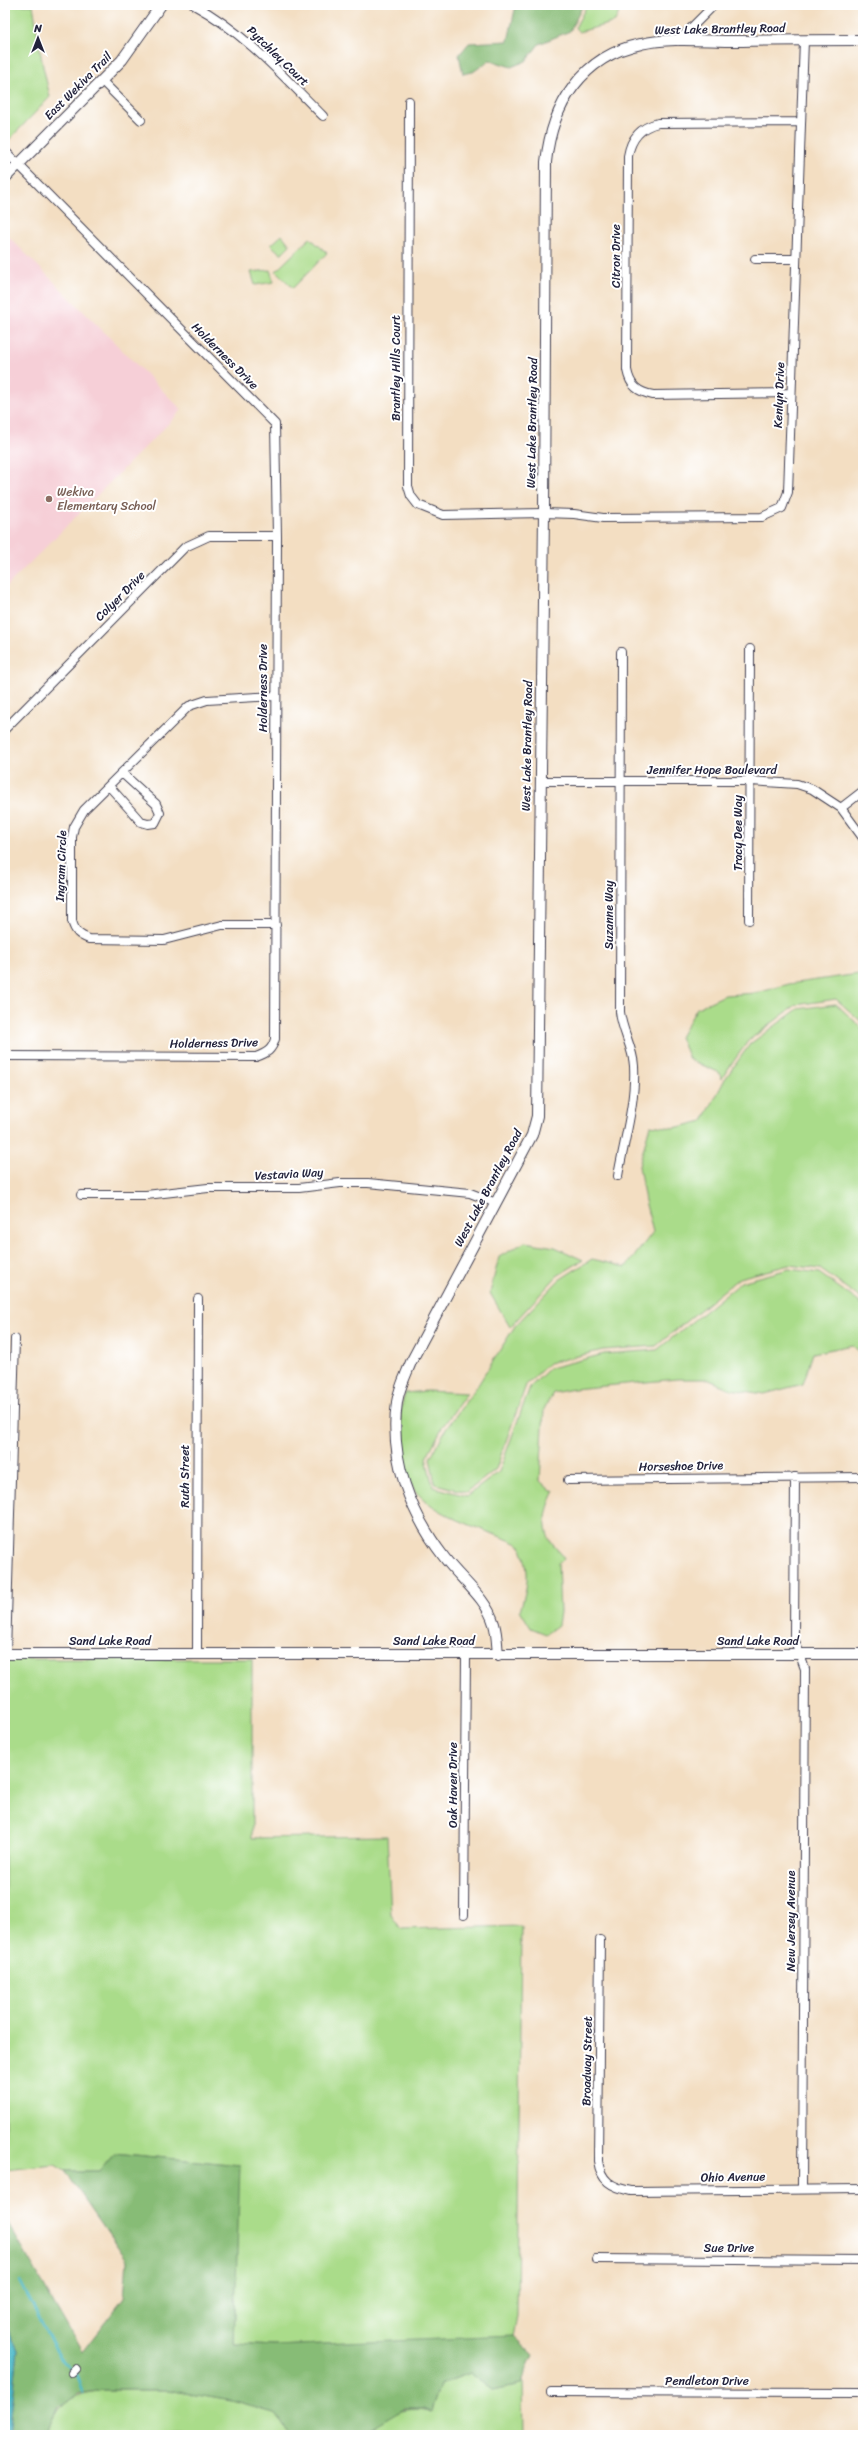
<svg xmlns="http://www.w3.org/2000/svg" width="868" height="2440" font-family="Sriracha,sans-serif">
  <rect width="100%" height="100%" fill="#fff"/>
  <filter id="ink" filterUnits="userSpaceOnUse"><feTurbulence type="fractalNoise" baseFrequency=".025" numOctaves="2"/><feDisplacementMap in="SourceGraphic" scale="8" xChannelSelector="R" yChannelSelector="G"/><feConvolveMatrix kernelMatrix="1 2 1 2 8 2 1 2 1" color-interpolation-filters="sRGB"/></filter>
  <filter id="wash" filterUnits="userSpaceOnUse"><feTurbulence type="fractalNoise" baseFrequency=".012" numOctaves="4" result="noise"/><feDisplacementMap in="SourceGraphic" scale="16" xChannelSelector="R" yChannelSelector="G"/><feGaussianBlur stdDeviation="0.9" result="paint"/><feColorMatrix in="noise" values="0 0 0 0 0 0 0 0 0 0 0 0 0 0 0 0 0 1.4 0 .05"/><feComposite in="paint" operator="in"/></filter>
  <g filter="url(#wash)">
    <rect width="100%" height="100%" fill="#f3dec2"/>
    <!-- built -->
    <path fill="#f6cfd7" d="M5,233l177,177 -177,178z"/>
    <!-- green -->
    <path fill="#aadc8a" stroke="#667f62" d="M5,5h28l9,57 8,35 -45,47z
      M587,5h35l-7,17 -36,10 -4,-4z
      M282,235l8,10 -9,9 -10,-9z
      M310,238l17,15 -34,35 -17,-17z
      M270,270l4,12 -19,3 -4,-13z
      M859,974h4v49l-27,-24 -40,6 -48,36 -27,38 -1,-6 -31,-14 -9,-22 17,-29 28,-13 32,-2 32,-9z
      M836,1004l27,25v271l-43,-31 -31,-4 -50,13 -83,68 -53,4 -54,13 -23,22 -30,84 -29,23 -32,-8 -5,-26 16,-29 32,-44 37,-59 44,-46 33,-21 34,8 27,-35 -8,-31 -6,-35 11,-41 24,3 29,-7 22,-42 25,-35 48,-35z
      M525,1242l30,5 28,13 -26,16 -47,51 -20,-34 9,-36z
      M789,1269l30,4 44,32v50l-11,-10 -39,8 -10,31 -39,10 -33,-5 -24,-10h-30l-103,10 -21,4 -9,16 -4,72 11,10h4c-8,15 -14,35 -4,51 4,7 10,9 13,17l-6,4 2,49 -2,13 -12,9 -15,-6 -11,-18c9,-28 10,-38 0,-65 -34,-16 -77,-25 -103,-52 -9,-9 -14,-31 -15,-43 -3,-20 -3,-39 3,-57l22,-2 40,2 -24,33 -17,32 7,29 34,9 32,-24 31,-85 20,-19 54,-14 53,-4 84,-68z
      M5,1659h247v179l135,-2 4,79 10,14 120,-3 -4,390 -4,21 -239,9 -40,-2 5,-179 -125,-12 -15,18h-34l-10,-6 -50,5z
      M470,2373l23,17 28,-6 2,-4 1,55h-164c21,-15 44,-33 71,-23l9,-28z
      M104,2390h64l64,11 42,12 16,22h-244c16,-35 19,-39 58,-45z"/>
    <!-- forest -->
    <path fill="#87bc76" stroke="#546f58" d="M516,5h67l-13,26 -31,13 -13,17 -15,6 -21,-7 -17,12 -10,2 -4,-19 10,-12 39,-2z
      M114,2153l126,12 -6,179 40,2 239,-10 21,20 -13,28 -28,6 -23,-17 -30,11 -9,28 -8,-3h-19l-44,26h-70l-16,-22 -42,-12 -64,-11h-64l-27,4 -18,13 -13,28h-37l9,-84 -13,-27v-106l77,134 42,-54 3,-38 -62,-89h34z"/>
    <!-- water -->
    <path fill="#4ebac9" stroke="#386e82" d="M5,2324l13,27 -9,84h-4z"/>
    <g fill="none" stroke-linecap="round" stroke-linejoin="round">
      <!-- stream -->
      <path stroke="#4ebac9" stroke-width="2.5" d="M20,2281l34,66 7,12 15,15 7,19"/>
    </g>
  </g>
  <g filter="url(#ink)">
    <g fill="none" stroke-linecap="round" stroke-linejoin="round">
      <defs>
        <path id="minor" d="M194,5c50,27 89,71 129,111
          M678,41l36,-36
          M102,81l39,39
          M409,101l-1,385 3,10 7,9 25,10 101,-2 30,1 29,4 159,-1 20,-9 6,-16 16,-452
          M5,151l270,273 2,112 -2,503c-3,11 -8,14 -19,18l-251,-1
          M755,259h41
          M791,393l-138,2c-15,-3 -23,-9 -26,-25l1,-214c3,-18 13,-29 30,-33l143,-1
          M275,696l-68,4 -18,6 -105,104 -10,17 -2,10v84c3,11 7,14 17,18l75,1 58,-15h54
          M5,729l180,-182 24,-11h68
          M540,781h211l46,3 15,5 29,19 22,30
          M109,786l32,36 7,2 7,-1 5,-10 -4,-9 -34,-31
          M841,808l22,-17
          M749,920l1,-271
          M618,1176c6,-35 18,-74 16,-110 -1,-19 -12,-35 -14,-54l1,-360
          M81,1195h65l62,-7h91l41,-5h28l102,10 26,10
          M795,1477l-1,161 11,31 -3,519
          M568,1480l295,-3
          M197,1653l1,-354
          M6,1654l9,-315
          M464,1915l2,-260
          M600,1940l-2,221c3,20 13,26 33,30l232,-2
          M596,2259l267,2
          M72,2373l4,-4
          M551,2392l312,1"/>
        <path id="tertiary" d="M5,178l117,-118 39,-55
          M5,1654h858
          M498,1655c-1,-10 -1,-21 -4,-31 -8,-27 -33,-44 -50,-67 -34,-44 -55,-99 -47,-155 2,-14 9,-27 14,-40l121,-227 5,-19 7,-603 2,-351c6,-57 36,-106 95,-118 30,-7 64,-3 94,-3 43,-1 85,-1 128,-1"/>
      </defs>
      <!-- minor casing -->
      <use href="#minor" stroke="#413e4f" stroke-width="10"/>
      <!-- tertiary casing -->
      <use href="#tertiary" stroke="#413e4f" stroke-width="12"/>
      <!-- minor -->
      <use href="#minor" stroke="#fff" stroke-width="8"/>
      <!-- tertiary -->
      <use href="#tertiary" stroke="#fff" stroke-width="10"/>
    </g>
  </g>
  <!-- markers -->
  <circle fill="#8d6e63" stroke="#fff" stroke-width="1.5" cx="49" cy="499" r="4"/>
  <g text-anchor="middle" stroke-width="4" stroke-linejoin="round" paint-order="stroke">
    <!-- street labels -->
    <g font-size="12" fill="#22223b" stroke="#fff">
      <text transform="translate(720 29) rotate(-1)" y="4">West Lake Brantley Road</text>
      <text transform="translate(278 56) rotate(44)" y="4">Pytchley Court</text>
      <text transform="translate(78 86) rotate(-45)" y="4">East Wekiva Trail</text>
      <text transform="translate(616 256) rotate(-90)" y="4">Citron Drive</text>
      <text transform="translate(225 356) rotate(45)" y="4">Holderness Drive</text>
      <text transform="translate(396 368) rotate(-90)" y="4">Brantley Hills Court</text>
      <text transform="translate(779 395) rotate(-88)" y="4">Kenlyn Drive</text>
      <text transform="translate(532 423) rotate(-89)" y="4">West Lake Brantley Road</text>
      <text transform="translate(120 596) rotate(-45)" y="4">Colyer Drive</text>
      <text transform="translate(263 688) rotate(-90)" y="4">Holderness Drive</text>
      <text transform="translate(527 746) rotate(-89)" y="4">West Lake Brantley Road</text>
      <text x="712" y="774">Jennifer Hope Boulevard</text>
      <text transform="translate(738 833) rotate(-90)" y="4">Tracy Dee Way</text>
      <text transform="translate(61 866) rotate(-88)" y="4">Ingram Circle</text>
      <text transform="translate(609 915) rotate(-90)" y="4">Suzanne Way</text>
      <text transform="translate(214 1043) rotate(-1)" y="4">Holderness Drive</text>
      <text transform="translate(289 1174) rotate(-3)" y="4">Vestavia Way</text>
      <text transform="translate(488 1188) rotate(-62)" y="4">West Lake Brantley Road</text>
      <text transform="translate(681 1466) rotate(-1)" y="4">Horseshoe Drive</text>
      <text transform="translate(185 1476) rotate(-90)" y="4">Ruth Street</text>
      <text x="110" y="1645">Sand Lake Road</text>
      <text x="434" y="1645">Sand Lake Road</text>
      <text x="758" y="1645">Sand Lake Road</text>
      <text transform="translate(453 1785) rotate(-90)" y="4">Oak Haven Drive</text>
      <text transform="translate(791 1921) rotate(-90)" y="4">New Jersey Avenue</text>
      <text transform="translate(587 2061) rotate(-89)" y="4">Broadway Street</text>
      <text transform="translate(733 2177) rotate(-1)" y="4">Ohio Avenue</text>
      <text x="729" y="2252">Sue Drive</text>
      <text x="707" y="2385">Pendleton Drive</text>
    </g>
    <!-- education labels -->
    <g font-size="12" fill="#785e54" stroke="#fff" text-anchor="start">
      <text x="57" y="496">Wekiva<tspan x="57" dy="14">Elementary School</tspan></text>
    </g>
  </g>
  <!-- margin -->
  <rect width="868" height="2440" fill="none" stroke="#fff" stroke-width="20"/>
  <!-- north arrow -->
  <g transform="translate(38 38)" stroke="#ffffff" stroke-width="3" paint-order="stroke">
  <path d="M0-3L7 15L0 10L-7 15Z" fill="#22223b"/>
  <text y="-6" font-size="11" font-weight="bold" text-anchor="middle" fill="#22223b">N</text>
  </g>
</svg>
